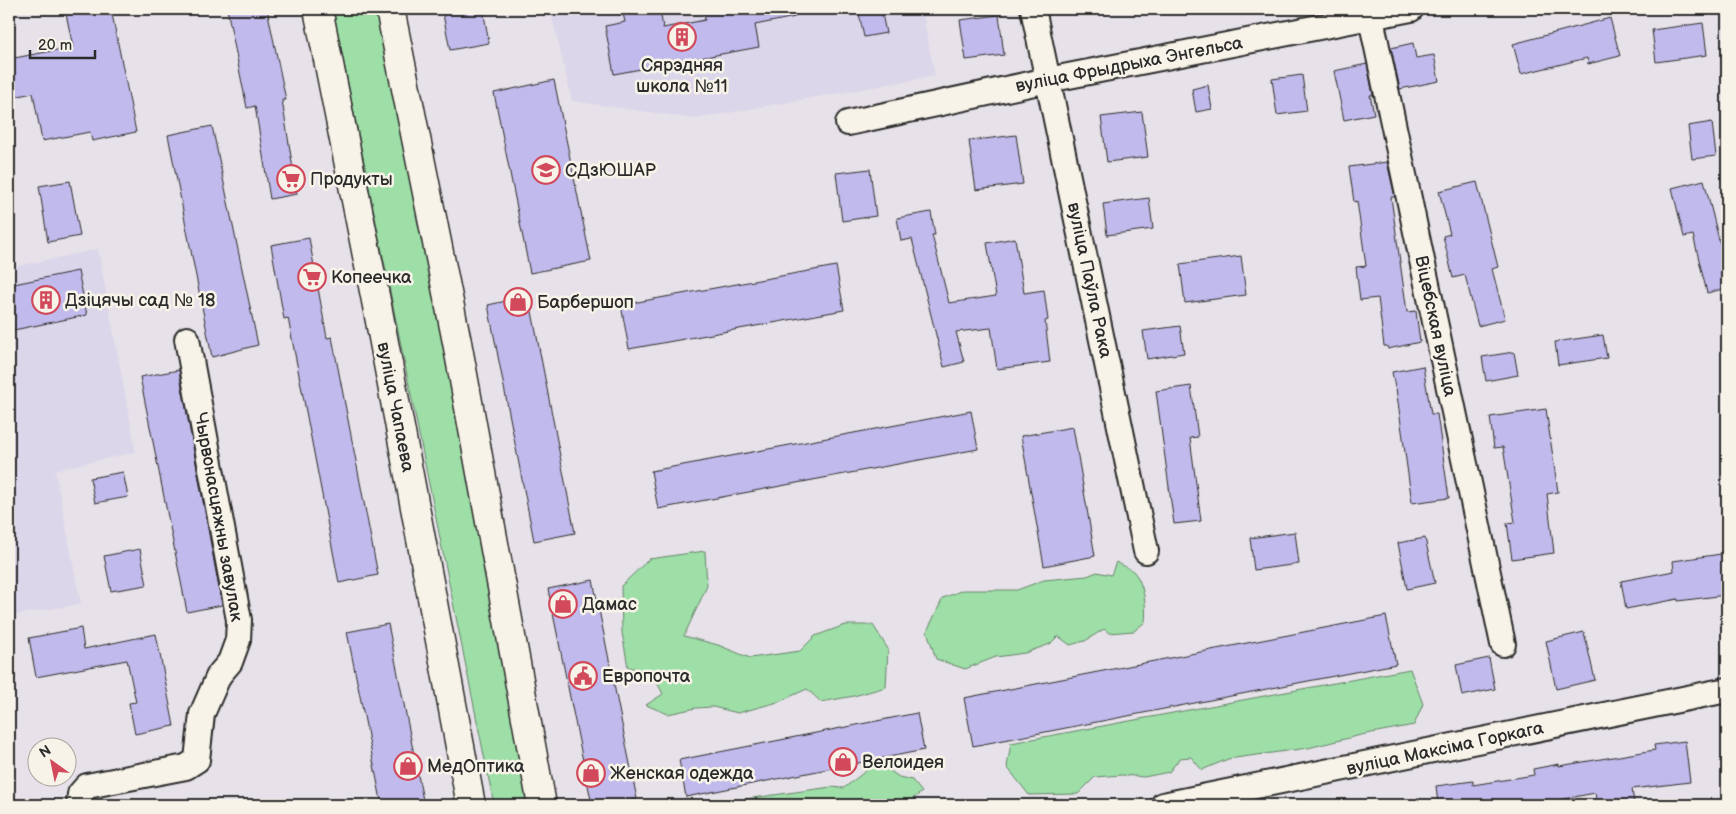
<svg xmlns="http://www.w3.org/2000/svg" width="1736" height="814" font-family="'Balsamiq Sans',sans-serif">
  <rect width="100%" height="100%" fill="#e7e2e9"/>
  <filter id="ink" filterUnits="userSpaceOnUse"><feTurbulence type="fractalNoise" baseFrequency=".02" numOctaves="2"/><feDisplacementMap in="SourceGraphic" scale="10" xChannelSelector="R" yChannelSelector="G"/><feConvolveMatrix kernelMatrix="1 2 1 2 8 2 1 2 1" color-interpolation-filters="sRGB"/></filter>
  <g filter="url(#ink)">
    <!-- built -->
    <path fill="#dcd6ea" d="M550,9h372l13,67 -240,43 -123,-18z
      M98,249l38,203 -81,18 26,134 -72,12v-348z"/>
    <!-- green -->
    <path fill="#9edea7" stroke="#648469" d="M333,9h49l157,796h-45z
      M705,551l2,35 -23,50 34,9 32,13 50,-7 15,-15 30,-11h28l15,24 -2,38 -32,9 -33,6 -14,-13 -29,13 -40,11 -25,-6 -17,1 -28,6 -22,-9 17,-11 -11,-21 -24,-6 -6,-34 -1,-47 28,-27z
      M1116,562c5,3 14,6 18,10 10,11 13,36 11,50l-11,9 -25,2 -5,-4 -19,12 -15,4 -12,-9 -8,8 -25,9 -29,4 -31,12 -29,-10 -9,-28 16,-33 20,-8h54l27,-10 43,-4 10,-4 14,3z
      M1410,669l13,35 -9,21 -53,10 -53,13 -80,11 -26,11 -11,-13 -11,1 -11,14 -25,5 -22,-2 -27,2 -17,17 -49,1 -22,-28 4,-24z
      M872,766l14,2 13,9 13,3 10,12 -12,9 -3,4h-205l129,-18 13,1z"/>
    <!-- building -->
    <path fill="#c1baec" stroke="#2b2b2b" d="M65,9h46l25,123 -44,9 -2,-9 -48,9 -9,-48 -24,5v-39l64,-12z
      M227,9h40l19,91h-4l15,94 -27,5 -15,-93 -8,2z
      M442,9h41l6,34 -39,7z
      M622,9h38l3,19 42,-8 -2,-11h91l1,8 -40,8 4,22 -145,27 -9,-48 20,-4z
      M858,9h23l5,24 -22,4z
      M999,15l5,40 -38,5 -6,-40z
      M1610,18l10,38 -32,8 -1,-6 -66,16 -8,-30z
      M1703,23l4,32 -51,7 -4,-32z
      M1413,43l3,15 18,-3 5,26 -39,8 -9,-41z
      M1367,64l6,31h-3l4,19 -30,6 -10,-49z
      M1302,75l5,36 -30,4 -5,-36z
      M554,80l37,181 -61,12 -36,-180z
      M1208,85l4,24 -16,3 -4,-23z
      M1142,112l6,45 -41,5 -6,-45z
      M1712,122l4,34 -24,3 -4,-33z
      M212,126l46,219 -46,12 -44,-222z
      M1016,135l7,49 -47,6 -7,-49z
      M1387,162l8,35h-4l16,115 9,-1 4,31 -32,7 -1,-3h-3l-6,-48 -18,2 -4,-33 10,-1 -9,-65 -3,1 -5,-35z
      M870,169l6,47 -34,5 -6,-48z
      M1704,180l16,64 7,-2v46l-20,5 -14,-58 -9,2 -12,-49z
      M70,181l10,55 -32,6 -9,-56z
      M1477,182l21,85 -6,2 13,50 -27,7 -13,-51 -12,3 -10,-42 7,-2 -11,-43z
      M1149,198l4,31 -46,6 -4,-31z
      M931,212l4,23h-3l17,68 47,-7 -9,-53 28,-5 9,55 20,-3 4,30 -3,1 5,41 -53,7 -6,-41 -35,4 8,30 -20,5 -32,-128 -11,2 -4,-23z
      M309,238l18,100 5,-1 46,238 -39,8 -51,-265 -4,1 -13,-74z
      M1241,256l5,39 -61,8 -5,-39z
      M836,266l8,44 -215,39 -8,-44z
      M78,271l9,44 -78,16v-46z
      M529,296l46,237 -41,8 -46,-236z
      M1180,326l4,27 -37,6 -4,-28z
      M1603,335l4,23 -49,7 -3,-23z
      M1514,352l4,23 -32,6 -4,-24z
      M1423,366l8,48h6l12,84 -37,5 -16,-115h-1l-3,-16z
      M179,370l43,235 -35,7 -47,-235z
      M1191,386l7,51 -8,1 11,83 -27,3 -18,-133z
      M1546,409l12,83 -11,2 7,59 -42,6 -5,-36 8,-1 -12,-75 -9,1 -4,-31z
      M971,411l7,38 -320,60 -7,-38z
      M1073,427l22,129 -51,10 -23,-130z
      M123,472l5,25 -33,6 -5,-25z
      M1295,532l4,32 -45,6 -4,-32z
      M1425,538l10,45 -28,6 -9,-46z
      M140,549l7,36 -36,6 -7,-35z
      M1721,554l5,41 -48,6v-2l-52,10 -5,-28 53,-10 -1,-10z
      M593,580l44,219 -30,6h-15l-44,-216z
      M1386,616l10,48 -423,82 -9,-48z
      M388,624l36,181h-42l-35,-173z
      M81,628l3,21 72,-15 18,92 -39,8 -6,-31 7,-1 -9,-42 -91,17 -7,-39z
      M1584,632l11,48 -39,9 -10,-48z
      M1489,658l6,31 -33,7 -6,-31z
      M917,713l7,37 -238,47 -7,-37z
      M1685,741l5,41 -58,7 2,14 -14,2h-23l-2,-12 -63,12h-94l-2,-19 37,-5v4l61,-10 -1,-6 26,-5v2l96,-16 -1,-5z"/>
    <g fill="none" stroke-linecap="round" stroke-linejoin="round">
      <defs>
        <path id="minor" d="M1033,9l113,542
          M1369,9l134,635
          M848,123l200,-43 363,-71
          M79,805l1,-11 7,-8 99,-19 11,-7 5,-46 17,-39 11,-13 8,-22 1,-20 -52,-281
          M1163,805l564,-115"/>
        <path id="major" d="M318,9l61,307 92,489
          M390,9l67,333 85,463"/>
      </defs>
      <!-- minor casing -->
      <use href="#minor" stroke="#2b2b2b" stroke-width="28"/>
      <!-- major casing -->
      <use href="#major" stroke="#2b2b2b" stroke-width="31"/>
      <!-- minor -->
      <use href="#minor" stroke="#f7f3e8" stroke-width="24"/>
      <!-- major -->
      <use href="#major" stroke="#f7f3e8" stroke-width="28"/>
    </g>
  </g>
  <!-- icons -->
  <defs>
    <symbol id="building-ring" viewBox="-11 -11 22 22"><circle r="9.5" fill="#f7f3e8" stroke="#d1495b" stroke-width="1.5"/><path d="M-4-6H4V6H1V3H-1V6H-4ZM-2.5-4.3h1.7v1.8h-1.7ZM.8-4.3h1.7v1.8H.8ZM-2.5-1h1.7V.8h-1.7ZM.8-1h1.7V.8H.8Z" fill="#d1495b"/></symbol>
    <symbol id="school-ring" viewBox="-11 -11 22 22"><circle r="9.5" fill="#f7f3e8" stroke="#d1495b" stroke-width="1.5"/><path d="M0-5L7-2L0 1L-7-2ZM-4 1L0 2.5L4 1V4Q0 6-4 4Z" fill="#d1495b"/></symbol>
    <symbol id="supermarket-ring" viewBox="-11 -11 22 22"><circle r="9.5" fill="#f7f3e8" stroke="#d1495b" stroke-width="1.5"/><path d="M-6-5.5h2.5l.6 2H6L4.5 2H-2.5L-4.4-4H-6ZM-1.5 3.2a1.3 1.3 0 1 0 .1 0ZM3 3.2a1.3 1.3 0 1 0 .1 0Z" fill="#d1495b"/></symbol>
    <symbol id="shop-ring" viewBox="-11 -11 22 22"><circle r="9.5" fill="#f7f3e8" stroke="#d1495b" stroke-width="1.5"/><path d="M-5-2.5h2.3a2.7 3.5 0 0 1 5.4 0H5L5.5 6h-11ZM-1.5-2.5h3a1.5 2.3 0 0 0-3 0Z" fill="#d1495b"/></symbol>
    <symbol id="civic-ring" viewBox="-11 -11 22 22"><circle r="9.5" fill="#f7f3e8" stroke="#d1495b" stroke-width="1.5"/><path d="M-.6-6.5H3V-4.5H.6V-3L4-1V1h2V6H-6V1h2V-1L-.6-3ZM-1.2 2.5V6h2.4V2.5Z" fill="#d1495b"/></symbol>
  </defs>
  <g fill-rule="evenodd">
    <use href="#building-ring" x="666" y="21" width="32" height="32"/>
    <use href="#school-ring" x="530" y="154" width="32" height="32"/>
    <use href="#supermarket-ring" x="275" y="163" width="32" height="32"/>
    <use href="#supermarket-ring" x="296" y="261" width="32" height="32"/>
    <use href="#building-ring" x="30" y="284" width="32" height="32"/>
    <use href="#shop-ring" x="502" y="286" width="32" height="32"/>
    <use href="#shop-ring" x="547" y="588" width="32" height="32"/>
    <use href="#civic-ring" x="567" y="660" width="32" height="32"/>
    <use href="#shop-ring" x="827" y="746" width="32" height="32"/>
    <use href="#shop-ring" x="392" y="750" width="32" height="32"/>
    <use href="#shop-ring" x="575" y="757" width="32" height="32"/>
  </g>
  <g text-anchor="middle" stroke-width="5" stroke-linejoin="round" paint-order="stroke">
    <!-- street labels -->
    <g font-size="18" fill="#2b2b2b" stroke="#f7f3e8">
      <text transform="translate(1129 64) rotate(-11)" y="6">вуліца Фрыдрыха Энгельса</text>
      <text transform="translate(1090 280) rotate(78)" y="6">вуліца Паўла Рака</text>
      <text transform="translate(1436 326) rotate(78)" y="6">Віцебская вуліца</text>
      <text transform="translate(396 407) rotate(79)" y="6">вуліца Чапаева</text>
      <text transform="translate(219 517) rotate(80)" y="6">Чырвонасцяжны завулак</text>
      <text transform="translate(1445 748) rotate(-12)" y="6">вуліца Максіма Горкага</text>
    </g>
    <!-- poi labels -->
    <g font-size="18" fill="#2b2b2b" stroke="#f7f3e8" text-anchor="start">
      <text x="682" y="71" text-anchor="middle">Сярэдняя<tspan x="682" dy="21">школа №11</tspan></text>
      <text x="565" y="176">СДзЮШАР</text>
      <text x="310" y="185">Продукты</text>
      <text x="331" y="283">Копеечка</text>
      <text x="65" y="306">Дзіцячы сад № 18</text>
      <text x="537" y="308">Барбершоп</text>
      <text x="582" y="610">Дамас</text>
      <text x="602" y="682">Европочта</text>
      <text x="862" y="768">Велоидея</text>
      <text x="427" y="772">МедОптика</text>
      <text x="610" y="779">Женская одежда</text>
    </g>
  </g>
  <!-- margin -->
  <rect width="1736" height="814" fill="none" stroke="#f7f3e8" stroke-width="30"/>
  <rect x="15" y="15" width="1706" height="784" fill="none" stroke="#2b2b2b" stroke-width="2" filter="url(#ink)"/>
  <!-- north arrow -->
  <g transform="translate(52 762) rotate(327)"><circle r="24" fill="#f7f3e8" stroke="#a5a39c"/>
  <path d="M0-4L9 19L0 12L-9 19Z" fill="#d1495b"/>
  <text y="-8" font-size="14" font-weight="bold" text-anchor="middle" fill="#2b2b2b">N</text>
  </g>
  <!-- scale -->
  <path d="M30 50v8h65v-8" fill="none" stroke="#2b2b2b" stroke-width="2.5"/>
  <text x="38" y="50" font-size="15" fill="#2b2b2b" stroke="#f7f3e8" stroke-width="4" paint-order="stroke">20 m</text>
</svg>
